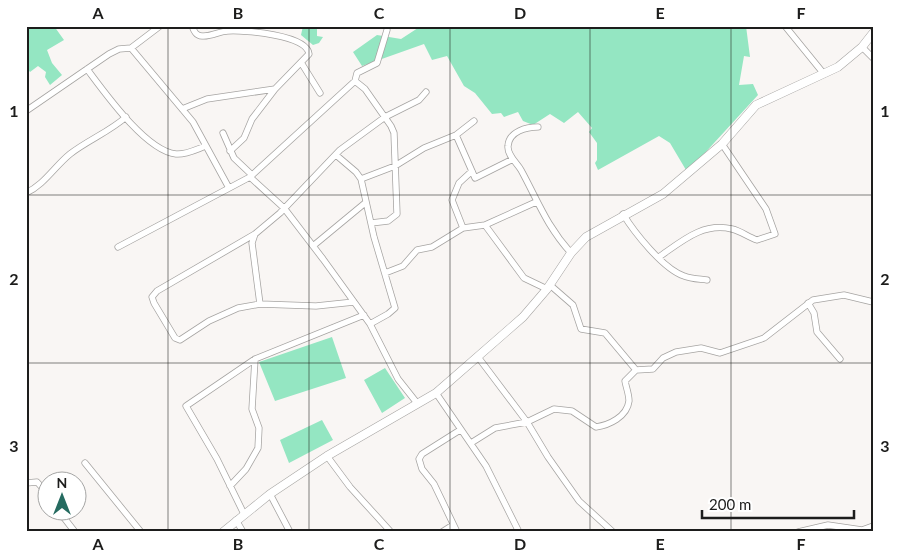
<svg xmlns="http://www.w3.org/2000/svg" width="899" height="558" font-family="Lato,sans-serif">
  <rect width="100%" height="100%" fill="#f9f6f4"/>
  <!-- green -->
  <path fill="#94e6c2" d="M26,26h28l10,14 -17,10 5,13 10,12 -12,10 -5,-8 1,-5 -8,-6 -8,6 -4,-5z
    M303,26h14v10l6,1 -4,6 -6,2 -12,-10z
    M421,26h325l4,31 -6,-1 -5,29 14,-1 5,11 -55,60 -17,15 -16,-27 -11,-7 -61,34 -3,-7 2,-3v-17l-8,-11 3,-4 -14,-16 -14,11 -14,-9 -17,11 -10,-4 -5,-9 -14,5 -3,-4 -9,1 -17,-21 -11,-7 -17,-30 -15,4 -8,-16 -62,22 -9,-14 24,-17 24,4z
    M332,337l14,41 -71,23 -16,-39z
    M385,368l20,30 -23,15 -18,-33z
    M322,420l11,20 -44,23 -9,-23z"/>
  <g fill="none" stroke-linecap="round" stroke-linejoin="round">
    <defs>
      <path id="street" d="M785,26l39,48
        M862,47l11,11
        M131,48l62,74 36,66
        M302,64l18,29
        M87,69c18,24 59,82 89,85 10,1 21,-5 30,-8
        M355,81l2,-8 20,-10 10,-33
        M182,109l25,-10 68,-10 34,-35c-2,-19 -64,-24 -81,-23 -8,0 -17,6 -26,5 -6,0 -8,-5 -10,-10
        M26,111l83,-57 10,-5 12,-1 29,-22
        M538,127c-11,0 -29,4 -30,19 -1,9 9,17 13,24 17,31 25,55 50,83
        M223,133l11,25 18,17
        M456,135l19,43 38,-19
        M230,151l14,-13 8,-19 23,-30
        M336,155l20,17 5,7
        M250,177l105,-96 10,8 26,37 3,7 3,81 -9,7 -17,2
        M26,193c18,-8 29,-27 44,-39 18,-14 39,-22 56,-37
        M623,214c11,18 40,55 61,62 7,3 16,3 23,4
        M485,225l39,53 23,11
        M463,228l-11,-28 7,-17 13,-12
        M255,234l-98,57 -5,6 2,6 21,35 5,2 29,-19 29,-13 22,-4 56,2 38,-4
        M313,246l52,-43
        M118,247l132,-70 34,31 39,51 47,65 28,55 19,24
        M659,257c23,-16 44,-35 73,-28 9,2 16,8 25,11l18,-6 -9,-25 -44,-65
        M385,273l18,-7 14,-16 15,-3 31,-19 22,-3 51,-23
        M808,303l6,10 3,19 23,27
        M260,304l-8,-61 3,-9 25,-21 60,-63 45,-33 34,-17 7,-8
        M370,324l18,-10 7,-6 -21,-71 -13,-58 34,-13 29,-18 32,-13 18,-14
        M478,357l49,65 21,35 31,44 34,31
        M636,370l17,-1 10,-11 13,-6 25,-4 19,5 44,-15 49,-38 31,-5 29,7
        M436,393l50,73 33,66
        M471,443l24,-15 32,-6 27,-13 18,2 24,16c13,-2 31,-10 33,-26 0,-7 -3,-14 -4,-20l11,-11 -31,-37 -24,-4 -8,-24 -23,-20
        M327,456l23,31 41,45
        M85,463l56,69
        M26,483l11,-1 11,12
        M230,486l16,-17 12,-21 1,-20 -7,-19 3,-50
        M270,494l20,38
        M58,510l17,22
        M244,514l-27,-55 -31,-53 69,-47 109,-44
        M236,520l7,12
        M442,532l11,-7
        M457,532l-23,-48 -12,-15 -3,-10 3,-5 38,-24
        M798,532l30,-7 34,5 11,-4"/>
      <path id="secondary" d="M223,532l47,-38 57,-38 109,-63 87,-76 24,-28 24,-36 15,-16 77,-43 59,-50 34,-39 82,-38 24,-20 11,-14"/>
    </defs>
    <!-- street casing -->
    <use href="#street" stroke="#a6a4a2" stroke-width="7"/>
    <!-- secondary casing -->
    <use href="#secondary" stroke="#a6a4a2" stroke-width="9"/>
    <!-- street -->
    <use href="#street" stroke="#fff" stroke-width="5.5"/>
    <!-- secondary -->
    <use href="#secondary" stroke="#fff" stroke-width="8"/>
  </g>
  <!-- grid -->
  <path fill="none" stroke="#1d1d1c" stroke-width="1" stroke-opacity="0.55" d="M168,26v506M309,26v506M450,26v506M590,26v506M731,26v506M26,195h847M26,363h847"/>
  <!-- border -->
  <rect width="899" height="558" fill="none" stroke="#ffffff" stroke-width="55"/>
  <!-- north arrow -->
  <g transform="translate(62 496)"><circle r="24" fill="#ffffff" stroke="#a5a5a4"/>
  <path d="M0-4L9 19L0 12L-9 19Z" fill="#256b60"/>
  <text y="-8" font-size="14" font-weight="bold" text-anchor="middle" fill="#1d1d1c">N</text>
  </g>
  <!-- scale -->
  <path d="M702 510v8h152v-8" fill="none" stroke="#1d1d1c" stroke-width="2.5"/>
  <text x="709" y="510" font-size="15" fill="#1d1d1c" stroke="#ffffff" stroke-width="4" paint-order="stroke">200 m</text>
  <rect x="28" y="28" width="844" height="502" fill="none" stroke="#1d1d1c" stroke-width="2"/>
  <g font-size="16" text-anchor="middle" font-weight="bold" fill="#1d1d1c">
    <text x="98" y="19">A</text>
    <text x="238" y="19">B</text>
    <text x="379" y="19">C</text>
    <text x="520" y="19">D</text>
    <text x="660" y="19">E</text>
    <text x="801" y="19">F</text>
    <text x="14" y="117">1</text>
    <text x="885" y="117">1</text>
    <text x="14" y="285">2</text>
    <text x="885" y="285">2</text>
    <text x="14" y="452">3</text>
    <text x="885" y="452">3</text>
    <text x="98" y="550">A</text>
    <text x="238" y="550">B</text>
    <text x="379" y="550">C</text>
    <text x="520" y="550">D</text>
    <text x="660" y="550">E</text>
    <text x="801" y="550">F</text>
  </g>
</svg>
